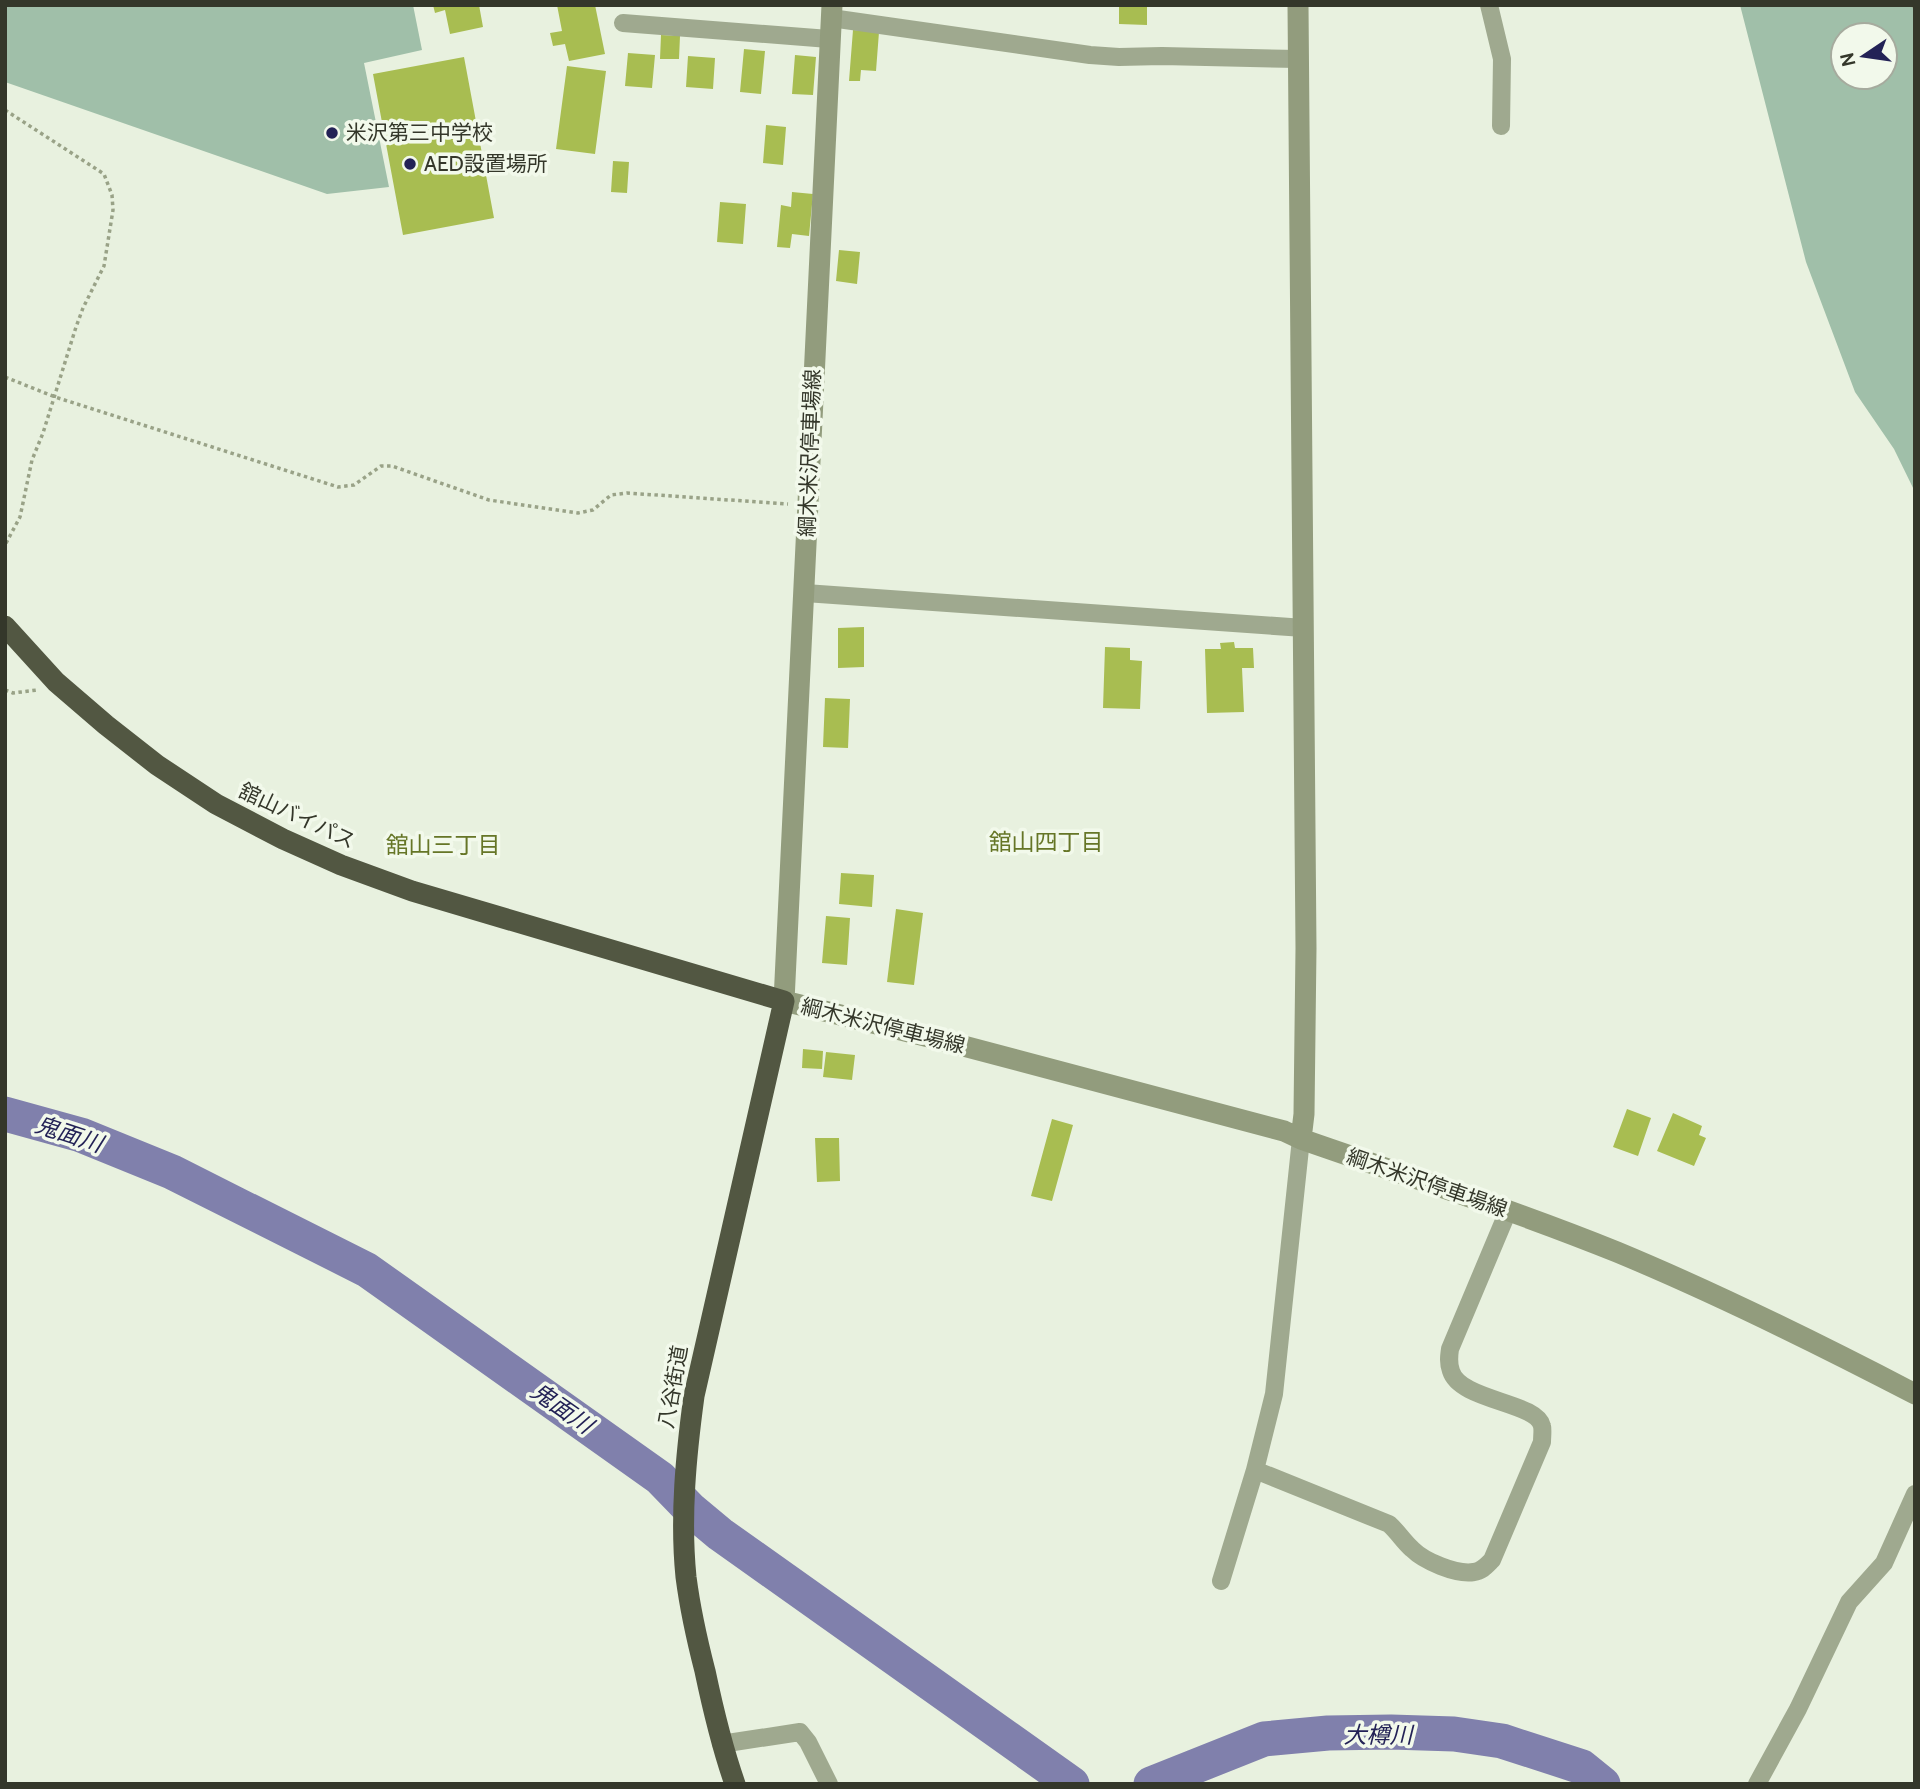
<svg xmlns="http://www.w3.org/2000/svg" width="1920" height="1789" font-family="Cabin,'Noto Sans JP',sans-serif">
  <rect width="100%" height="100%" fill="#e8f1df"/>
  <!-- green -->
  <path fill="#a0bfa9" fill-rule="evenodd" d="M5,5h408l9,45 -58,13 25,124 -62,7 -322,-112z
    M1740,5h175v487l-21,-43 -39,-57 -49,-130zM1843,35h42v42h-42z"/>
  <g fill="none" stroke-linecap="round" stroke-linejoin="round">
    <!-- river -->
    <path stroke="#8080ac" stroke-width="35" d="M5,1114l76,21 91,37 195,98 293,208 30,31 30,25 352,250
      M1151,1784l113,-45 64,-6 63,-1 63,2 48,7 80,26 21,17"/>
  </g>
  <!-- building -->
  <path fill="#a8bd51" d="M433,5h46l4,22 -33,7 -5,-24 -10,3z
    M557,5h38l10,49 -36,7 -4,-17 -12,2 -3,-13 12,-2z
    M1119,5h28v20l-28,-1z
    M853,30l26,2 -3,39 -15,-1 -1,11h-11z
    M661,35l19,1 -1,23h-19z
    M744,49l21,2 -4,43 -21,-2z
    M628,53l27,2 -3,33 -27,-2z
    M795,55l21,2 -3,38 -21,-1z
    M688,56l27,2 -2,31 -27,-2z
    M464,57l30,161 -91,17 -30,-161z
    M567,66l39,5 -11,83 -39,-5z
    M766,125l20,2 -3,38 -20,-2z
    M613,161l16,1 -2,31 -16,-1z
    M792,192l21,2 -4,42 -17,-2 -2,14 -13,-1 4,-42 10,2z
    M720,202l26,2 -3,40 -26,-2z
    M839,250l21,2 -3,32 -21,-3z
    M864,627v40l-26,1v-40z
    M1234,642l1,6h18l1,20h-12l2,44 -37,1 -2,-64h16l-1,-6z
    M1105,647l25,1v12l12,1 -2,48 -37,-1z
    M825,698l25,1 -2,49 -25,-1z
    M841,873l33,2 -2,32 -33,-3z
    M896,909l27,4 -9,72 -27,-3z
    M826,916l24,2 -3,47 -25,-2z
    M803,1049l20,2 -1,18 -20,-1z
    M826,1052l29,3 -3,25 -29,-3z
    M1627,1109l24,9 -13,38 -25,-9z
    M1673,1113l29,13 -3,9 7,3 -12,28 -37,-15z
    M1052,1119l21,6 -21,76 -21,-5z
    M815,1138h24l1,43 -23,1z"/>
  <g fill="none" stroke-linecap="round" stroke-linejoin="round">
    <!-- path -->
    <path stroke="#99a287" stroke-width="3.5" stroke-dasharray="3.5 3.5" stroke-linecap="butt" d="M1912,5l3,3
      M5,110l99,64 8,21 1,15 -9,56 -21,42 -7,19 -33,106 -11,27 -12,57 -15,28
      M5,377l50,20 283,90 16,-2 27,-19h11l97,34 89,13 15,-3 18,-15 16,-2 161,11
      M5,690l8,3 24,-3"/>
    <!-- street -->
    <path stroke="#9fa98f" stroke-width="18" d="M1489,5l13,54 -1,67
      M831,18l259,37 29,2 43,-1 136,3
      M623,23l206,16
      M805,593l499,35
      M1255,1470l134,54c9,8 14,17 23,25 12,12 44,26 62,23 8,-1 12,-6 18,-12l50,-118c0,-5 1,-12 0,-16 -5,-24 -82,-25 -91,-55 -3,-8 -2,-15 -1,-22l58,-138
      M1221,1581l34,-111 19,-76 27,-255
      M721,1744l79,-12 8,10 21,42
      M1757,1784l41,-75 51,-107 35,-39 31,-69"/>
    <!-- secondary -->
    <path stroke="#929c7d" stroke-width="21" d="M832,5l-48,996 153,38 347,92 17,8c106,37 212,71 316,113 101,42 200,91 298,142
      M1298,5l8,943 -2,166 -3,25"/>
    <!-- highway -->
    <path stroke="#525742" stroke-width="21" d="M5,626l51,56 50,43 51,40 59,39 67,35 58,26 71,26 372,110 -90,395c-8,59 -14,121 -8,181 4,31 11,63 19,94 8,38 17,76 30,113"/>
  </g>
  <!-- markers -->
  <g fill="#232256" stroke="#f2f9eb" stroke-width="2.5">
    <circle cx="332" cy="133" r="7"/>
    <circle cx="410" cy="164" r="7"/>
  </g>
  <g text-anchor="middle" stroke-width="7" stroke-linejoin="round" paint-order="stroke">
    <!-- poi labels -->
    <g font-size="21" fill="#34372a" stroke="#f2f9eb" text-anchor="start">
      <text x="346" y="140">米沢第三中学校</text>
      <text x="424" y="171">AED設置場所</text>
    </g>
    <!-- street labels -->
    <g font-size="21" fill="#34372a" stroke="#f2f9eb">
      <text transform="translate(810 453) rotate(-88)" y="7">綱木米沢停車場線</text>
      <text transform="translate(297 816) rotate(25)" y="7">舘山バイパス</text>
      <text transform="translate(883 1026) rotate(14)" y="7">綱木米沢停車場線</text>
      <text transform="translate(1427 1183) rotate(19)" y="7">綱木米沢停車場線</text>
      <text transform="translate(673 1387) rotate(-80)" y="7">八谷街道</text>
    </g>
    <!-- neighbourhood labels -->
    <g font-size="23" fill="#667627" stroke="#f2f9eb">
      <text x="1046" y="850">舘山四丁目</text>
      <text x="443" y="853">舘山三丁目</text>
    </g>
    <!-- water labels -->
    <g font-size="23" font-style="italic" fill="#232256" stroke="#f2f9eb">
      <text transform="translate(69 1134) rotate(18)" y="8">鬼面川</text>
      <text transform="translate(562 1408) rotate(35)" y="8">鬼面川</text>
      <text x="1378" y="1743">大樽川</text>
    </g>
  </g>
  <!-- border -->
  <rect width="1920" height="1789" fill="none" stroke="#34372a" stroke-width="14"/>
  <!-- north arrow -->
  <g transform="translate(1864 56) rotate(257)"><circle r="33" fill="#f2f9eb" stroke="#a6ab9e" stroke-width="2"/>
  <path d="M0-5L12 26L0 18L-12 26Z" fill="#232256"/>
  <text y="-10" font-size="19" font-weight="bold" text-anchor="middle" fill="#34372a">N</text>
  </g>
</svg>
